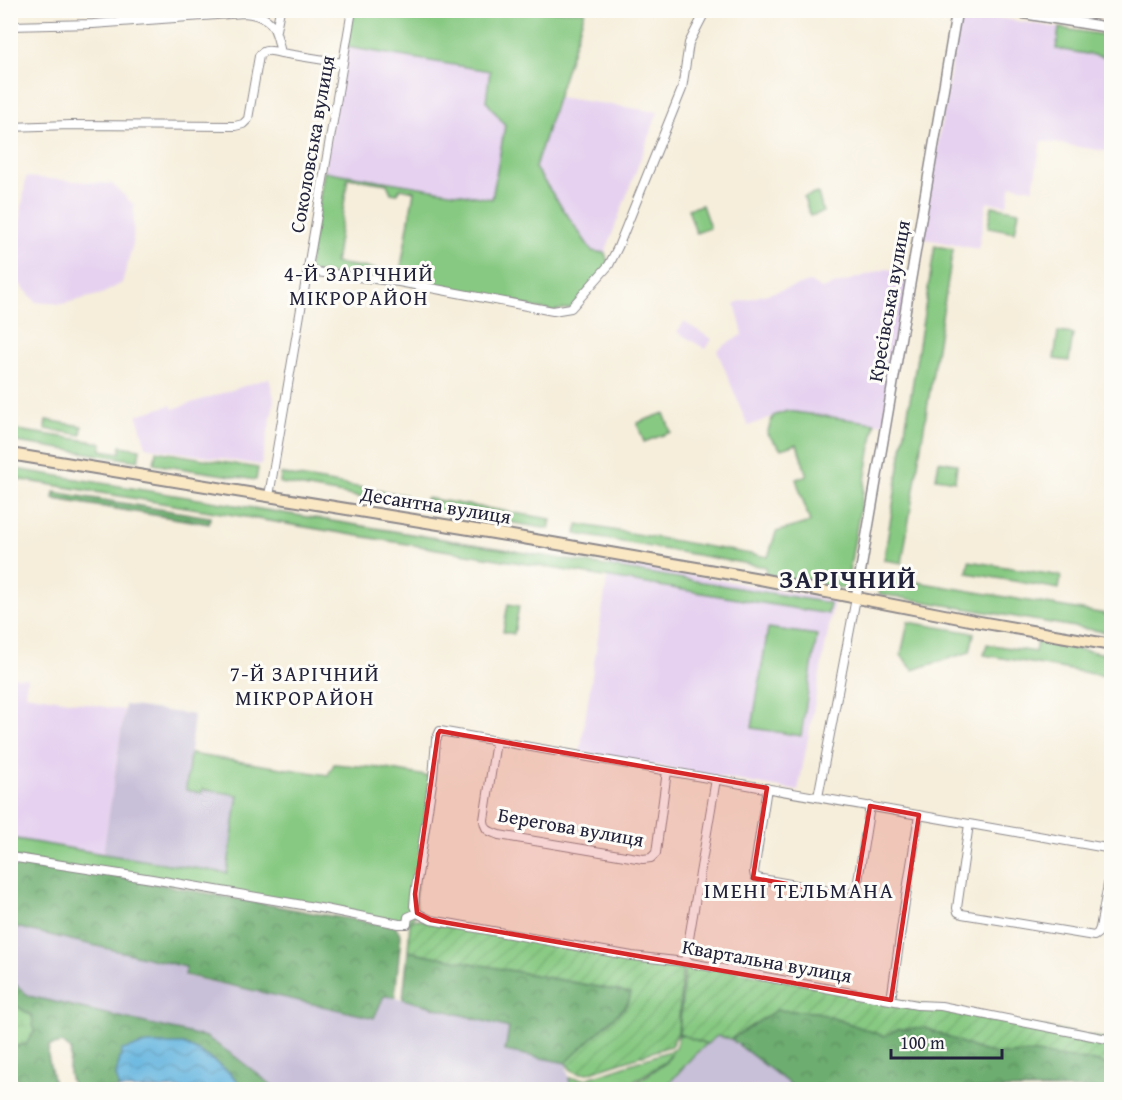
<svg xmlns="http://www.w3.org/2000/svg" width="1122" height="1100" font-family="'Gentium Book Plus',serif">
  <defs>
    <pattern id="forest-crowns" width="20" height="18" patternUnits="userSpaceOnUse" patternTransform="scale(1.5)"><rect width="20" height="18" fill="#6dad70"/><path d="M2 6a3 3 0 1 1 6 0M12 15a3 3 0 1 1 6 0" fill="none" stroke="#598c5d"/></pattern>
    <pattern id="wetland-marsh" width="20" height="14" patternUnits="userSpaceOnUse" patternTransform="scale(1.5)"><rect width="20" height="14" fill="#87c982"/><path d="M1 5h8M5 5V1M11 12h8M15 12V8" fill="none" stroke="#74ac71"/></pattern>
    <pattern id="garden-furrows" width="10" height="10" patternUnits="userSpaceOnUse" patternTransform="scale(1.5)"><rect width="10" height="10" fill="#87c982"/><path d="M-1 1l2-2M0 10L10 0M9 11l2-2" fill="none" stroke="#74ac71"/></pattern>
    <pattern id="water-waves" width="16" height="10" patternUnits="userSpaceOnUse" patternTransform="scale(1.5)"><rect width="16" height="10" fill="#65b5df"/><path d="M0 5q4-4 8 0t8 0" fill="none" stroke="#5393b6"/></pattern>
  </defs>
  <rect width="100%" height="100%" fill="#fdfcf7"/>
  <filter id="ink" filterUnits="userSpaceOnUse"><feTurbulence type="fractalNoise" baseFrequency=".0167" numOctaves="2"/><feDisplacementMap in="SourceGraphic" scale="12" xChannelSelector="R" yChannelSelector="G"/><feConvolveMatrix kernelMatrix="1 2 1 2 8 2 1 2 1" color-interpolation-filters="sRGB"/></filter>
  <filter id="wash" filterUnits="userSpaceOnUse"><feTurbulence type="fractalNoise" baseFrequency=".008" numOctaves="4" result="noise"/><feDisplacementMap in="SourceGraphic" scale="24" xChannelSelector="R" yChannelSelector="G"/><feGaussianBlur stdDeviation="1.35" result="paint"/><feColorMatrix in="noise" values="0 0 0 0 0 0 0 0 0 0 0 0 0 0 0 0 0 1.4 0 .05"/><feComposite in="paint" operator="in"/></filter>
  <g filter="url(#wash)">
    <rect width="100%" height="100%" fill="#f6eedb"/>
    <!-- built -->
    <path fill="#e6d2f0" d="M961,12l98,16 -3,21 55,9v94l-70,-11 -8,48 -22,-4 -4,20 -20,-3 -9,47 -57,-11z
      M346,47l144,24 -4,30 19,24 -13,74 -168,-28z
      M557,97l101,15 -53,141 -13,-2 -57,-82z
      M26,177l86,7 22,21 -1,38 -11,40 -20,11 -40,10 -26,-2 -23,-26z
      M886,269l26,4 -26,151 -99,-13 -39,15 -31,-76 26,-16 -8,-31 75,-21 11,7z
      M684,322l28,17 -6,10 -29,-17z
      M269,378l5,20 -1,10 -12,57 -115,-18 -9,-32 34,-10 2,4z
      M610,561l224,39 -36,191 -218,-39z
      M10,676l17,2 -2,16 99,16 -21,144 -92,-16z"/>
    <!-- industrial -->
    <path fill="#c8bfd8" d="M125,705l69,10 -8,75 16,3v-4l36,6 -11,78 -124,-19z
      M10,926l177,41 -2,9 188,42 11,-22 19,3 106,29 -4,23 61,12 5,26h-294l-44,-34 -27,-18 -177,-41 -18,-16z
      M717,1035l14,4 65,50 -132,1 30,-35z"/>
    <!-- green -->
    <path fill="#87c982" stroke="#54765e" stroke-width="1.5" fill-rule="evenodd" d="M352,11h233l-50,157 57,83 13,2 4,12 -38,43 -18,3 -154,-29 -91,-11 16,-100 168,28 13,-74 -19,-24 4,-30 -144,-24zM348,178l39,6 4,9 6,1 4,-6 13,3 -14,82 -65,-10z
      M1059,28l52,8v22l-55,-9z
      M818,193l5,19 -13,4 -6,-19z
      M702,205l8,23 -14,5 -8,-24z
      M992,206l27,5 -4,21 -27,-5z
      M935,246l18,3 -51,314 -18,-3z
      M1058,332l15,2 -4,27 -15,-2z
      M787,411l88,12 -29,166 -81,-15 1,-7 -190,-33 2,-10 190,33 8,-25 34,-10 -14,-43 11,-3 -10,-32 -16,5 -14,-15 6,-18z
      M664,413l7,19 -27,10 -7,-19z
      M46,420l36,6 -1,9 -36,-6z
      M10,429l92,14 -1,7 19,3 1,-7 19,3 -2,12 -127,-20z
      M156,451l102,17 -2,12 -102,-16z
      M939,461l18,3 -2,17 -19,-3z
      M10,468l820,135 -2,11 -817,-136z
      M281,474l124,21 -1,10 -124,-22z
      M426,498l125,21 -2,10 -124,-21z
      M969,561l92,15 -2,13 -92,-16z
      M882,576l229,39v18l-232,-39z
      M508,604l11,2 -5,28 -11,-2z
      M908,622l66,11 -4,19 -57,18 -12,-15z
      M768,628l49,7 -16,101 -49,-8z
      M1037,642l74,13v22l-127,-22 3,-11 48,8z
      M190,754l138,21 6,-11 46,4 53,9 -18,117 2,19 -10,11 -396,-67 -1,-19 93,16 124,19 11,-78 -35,-6 -1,4 -16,-3z
      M679,1034l28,10 -13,11 -30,34h-37l40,-27 5,-9 -7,9 -43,27h-51l-2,-11 17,1 89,-30z"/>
    <!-- forest -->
    <path fill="url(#forest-crowns)" stroke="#486856" stroke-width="1.5" d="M54,492l156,25 -1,7 -156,-25z
      M10,857l309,57 76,12 6,9 -6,62 -11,-1 -10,22 -189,-43 1,-8 -175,-41z
      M408,951l223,42 -2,8 -4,6 -59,56 -61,-12 4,-23 -106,-29z
      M15,984l14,12 177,41 27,18 44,34h-32l-16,-17 -27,-19 -18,-9 -68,31 3,14h-44c-9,-14 -6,-23 -4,-39l-9,-7 -13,3 -1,9 7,34h-30l-14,-19 -1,-23 16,-3 6,-28 -21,-14z
      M776,1010l41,2 67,24 14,-7 28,-1 54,22 18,4 38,-1 59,8 16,5v23h-315l-65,-50z"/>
    <!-- wetland -->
    <path fill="url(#wetland-marsh)" stroke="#54765e" stroke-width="1.5" d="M10,1002l22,14 2,16 -8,12 -15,3z"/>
    <!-- garden -->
    <path fill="url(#garden-furrows)" stroke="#54765e" stroke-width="1.5" d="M417,919l33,8 184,33 47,6 1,6 -4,61 -7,13 -83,27c-12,0 -15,1 -22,-10l59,-56 4,-6 2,-8 -223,-42 2,-30z
      M685,962l426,78v26l-16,-5 -59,-8 -38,1 -18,-4 -54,-22 -28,1 -14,7 -67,-24 -41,-2 -45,29 -14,-3 -10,8 -28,-10z"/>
    <!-- water -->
    <path fill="url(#water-waves)" stroke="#446c8d" stroke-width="1.5" d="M147,1044h37l18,9 27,19 16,17h-126l-3,-14 6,-25z"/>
  </g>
  <g filter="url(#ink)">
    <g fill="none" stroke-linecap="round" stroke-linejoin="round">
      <defs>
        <path id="minor" d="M925,10l31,5
          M10,26l83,-2 151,-11c29,3 31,13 37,40l62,10
          M276,30l4,-20
          M10,127l60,-2 165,1 8,-2 5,-5 11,-63c5,-8 14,-5 22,-3
          M308,271l91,11 154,29 18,-3 38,-43 9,-18 64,-158 7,-46 17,-33
          M269,496l83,-486
          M496,741l-12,79c1,11 5,11 15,15l144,24 8,-1 5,-5 11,-82
          M767,788l-13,84 1,5 7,2 85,15 6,-1 4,-6 13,-81
          M818,797l38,-199
          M969,824l-12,84 1,4 4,2 132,22 4,-3 2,-5 12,-65
          M10,857l142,22 168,29 79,16h8l1,-7 9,-4
          M417,913l-3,-7 1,-12 18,-117 3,-37 4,-9 672,118
          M417,913l14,7 201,36 53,6 232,43 24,1 171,34
          M685,962l31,-183
          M891,1000l13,-91 15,-94"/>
        <path id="tertiary" d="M1002,10l110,18
          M856,598l101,-588"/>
        <path id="secondary" d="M10,454l496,81 254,44 220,43 132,23"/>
      </defs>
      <!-- minor casing -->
      <use href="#minor" stroke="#8c888b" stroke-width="10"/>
      <!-- tertiary casing -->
      <use href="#tertiary" stroke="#8c888b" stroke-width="12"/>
      <!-- secondary casing -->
      <use href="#secondary" stroke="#8c888b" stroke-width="14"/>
      <!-- minor -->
      <use href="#minor" stroke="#fff" stroke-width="8"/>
      <!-- tertiary -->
      <use href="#tertiary" stroke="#fff" stroke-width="9"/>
      <!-- secondary -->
      <use href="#secondary" stroke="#fae7c3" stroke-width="10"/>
    </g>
  </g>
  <!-- marked area -->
  <path fill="#d62828" fill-opacity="0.2" stroke="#d62828" stroke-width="4.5" stroke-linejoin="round" d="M440,731l327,57 -14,90 102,18 15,-90 49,9 -28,185 -460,-80 -14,-7 -2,-19 23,-160z"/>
  <g text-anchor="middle" stroke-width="6" stroke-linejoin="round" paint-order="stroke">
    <!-- street labels -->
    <g font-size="20" fill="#22223b" stroke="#fdfcf7">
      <text transform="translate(312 144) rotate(-80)" y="7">Соколовська вулиця</text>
      <text transform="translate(889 301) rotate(-80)" y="7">Кресівська вулиця</text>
      <text transform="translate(436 505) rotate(9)" y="7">Десантна вулиця</text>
      <text transform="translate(571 827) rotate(10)" y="7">Берегова вулиця</text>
      <text transform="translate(767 961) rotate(10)" y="7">Квартальна вулиця</text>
    </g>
    <!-- neighbourhood labels -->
    <g font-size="21" letter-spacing="1.5" fill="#22223b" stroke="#fdfcf7">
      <text x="359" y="281">4-Й ЗАРІЧНИЙ<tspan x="359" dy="24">МІКРОРАЙОН</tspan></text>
      <text x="305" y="681">7-Й ЗАРІЧНИЙ<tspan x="305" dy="24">МІКРОРАЙОН</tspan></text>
    </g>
    <!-- quarter labels -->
    <g font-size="22" letter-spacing="1.5" fill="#22223b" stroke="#fdfcf7">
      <text x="799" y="898">ІМЕНІ ТЕЛЬМАНА</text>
    </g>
    <!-- district labels -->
    <g font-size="26" font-weight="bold" letter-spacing="1.5" fill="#22223b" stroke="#fdfcf7">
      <text x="848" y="588">ЗАРІЧНИЙ</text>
    </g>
  </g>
  <!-- margin -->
  <rect width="1122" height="1100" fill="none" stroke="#fdfcf7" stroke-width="36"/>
  <!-- scale -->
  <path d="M891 1049v9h111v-9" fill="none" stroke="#22223b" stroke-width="3"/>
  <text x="900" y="1049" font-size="18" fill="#22223b" stroke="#fdfcf7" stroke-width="4.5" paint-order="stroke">100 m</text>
</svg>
